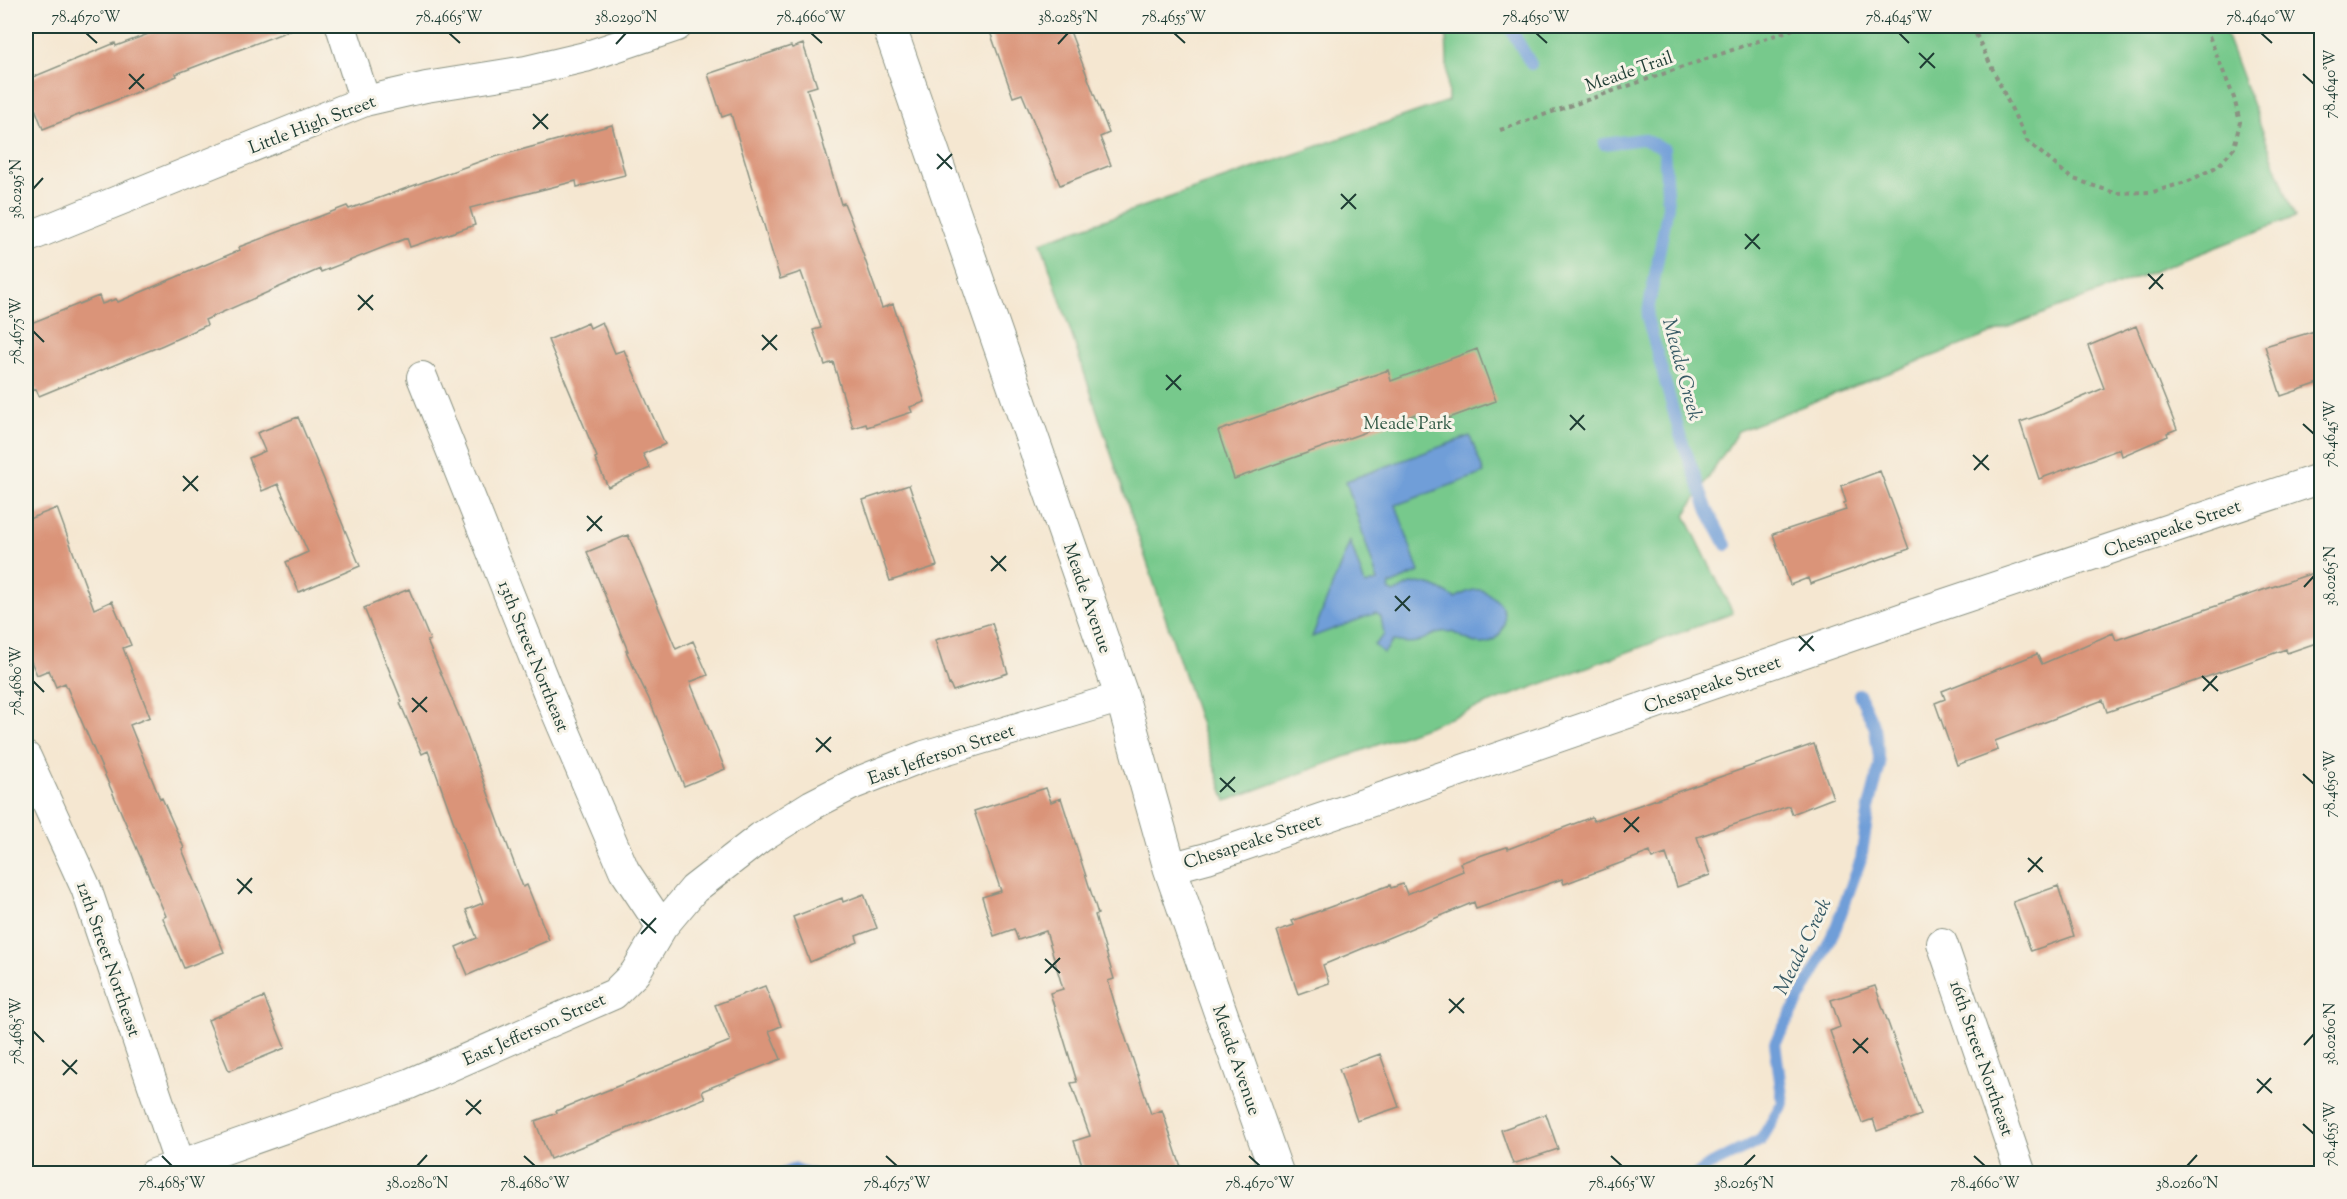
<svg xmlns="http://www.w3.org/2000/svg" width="2347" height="1199" font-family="'Sorts Mill Goudy',serif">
  <rect width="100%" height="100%" fill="#f7f3e8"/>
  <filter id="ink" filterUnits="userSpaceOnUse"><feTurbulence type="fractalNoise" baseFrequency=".0167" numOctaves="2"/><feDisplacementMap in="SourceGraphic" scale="12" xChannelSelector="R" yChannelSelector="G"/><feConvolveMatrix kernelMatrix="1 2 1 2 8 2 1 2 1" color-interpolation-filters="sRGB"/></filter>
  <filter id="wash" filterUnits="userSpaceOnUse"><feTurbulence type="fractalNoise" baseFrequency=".008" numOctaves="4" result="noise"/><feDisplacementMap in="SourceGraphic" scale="24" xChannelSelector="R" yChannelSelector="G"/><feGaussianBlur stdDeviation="1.35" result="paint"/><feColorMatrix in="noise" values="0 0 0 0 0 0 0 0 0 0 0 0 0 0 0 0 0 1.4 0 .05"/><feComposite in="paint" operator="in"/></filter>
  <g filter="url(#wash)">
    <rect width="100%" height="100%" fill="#f5e7d1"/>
    <!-- green -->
    <path fill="#77c98c" stroke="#4b8360" stroke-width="1.5" d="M1446,26h777l72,191 -557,214 -53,84 48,98 -507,188 -185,-559 407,-141z"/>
    <!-- water -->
    <path fill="#6f9ed8" stroke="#476e86" stroke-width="1.5" d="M1470,436l14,37 -88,32 23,67 -29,13 -1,5 5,3c6,-3 12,-8 18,-9 15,-4 31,7 43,14 7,-3 13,-8 21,-8 7,-1 11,3 17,7 16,12 16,34 -3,45 -14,7 -26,-6 -39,-10 -14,-3 -23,7 -35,10 -7,2 -16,0 -23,-1l-9,12 -10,-8 10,-10 -3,-18 -5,-4 -64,24 38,-96 15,44 13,-4 -32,-100z"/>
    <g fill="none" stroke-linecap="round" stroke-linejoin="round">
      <!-- stream -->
      <path stroke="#6f9ed8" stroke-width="12" d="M1509,26l22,38
        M1604,144l39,-5 21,10 4,57 -21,111 33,118 28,76 18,34
        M783,1174l11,-5 17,5
        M1697,1174l11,-8 53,-26 22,-37 -8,-60 41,-74 20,-42 25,-68 8,-51 11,-43 -5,-37 -16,-34"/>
    </g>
    <g id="blocks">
      <!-- building -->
      <path fill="#da9479" d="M170,26h126v2l-120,46 1,2 -134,53 -17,-44v-5l89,-37 1,3z
        M988,26h80l41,107 -9,4 11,28 -51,20 -38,-91 -9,3z
        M803,44l14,42 -10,3 34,115 3,-1 7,17 31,88 11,-4 32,98 -15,5 2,5 -45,15 -1,-3 -13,4 -20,-66 -8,3 -12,-35 8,-2 -20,-56 -21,7 -49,-165 -9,3 -14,-43 83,-28 1,2z
        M612,125l13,50 -48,12 -1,-6 -106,27 5,17 -65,22 -3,-9 -86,34 -1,-3 -115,51 2,5 -44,20 -124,51 -3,-7 -10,4v-68l73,-29 3,8 14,-5 2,3 122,-52 -1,-3 108,-41 2,3 135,-49z
        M602,322l13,31 9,-3 41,94 -22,10 7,14 -42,19 -13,-29 2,-1 -49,-117 40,-17 2,5z
        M2136,326l41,103 -10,4 1,3 -46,20 -2,-7 -81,30 -19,-57 23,-8 61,-26 -16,-42z
        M2315,331l7,19v32l-41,14 -16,-50z
        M1477,349l19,52 -72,26 -5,-14 -185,66 -16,-48 170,-61 3,11z
        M298,417l62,149 -61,26 -13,-30 22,-10 -30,-68 -16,7 -13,-33 16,-7 -8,-18z
        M1880,471l29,78 -99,35 -2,-6 -18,7 -17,-51 73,-24 -2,-7 2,-1 -5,-16z
        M909,485l28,81 -47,15 -27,-81z
        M57,508l37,101 18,-8 19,44 -8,3 27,69 -20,8 30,74 2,-1 22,50 -2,1 42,103 -40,16 -21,-50 3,-2 -101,-233 -9,4 -7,-17 -12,5 -11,-25v-130z
        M628,535l48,114 17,-8 15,34 -18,7 35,87 -41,17 -35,-87 -23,-48h2l-41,-99z
        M2313,573l9,23v45l-35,12 -1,-4 -179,63 -4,-12 -108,41 3,9 -41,15 -22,-62 10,-4 -3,-8 95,-37 5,10 71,-31 3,7z
        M409,589l21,51 -3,1 35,82 61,164 4,-2 22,55 -81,35 -12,-28 21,-9 -11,-28 17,-7 -55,-152 -6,3 -22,-51 2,-1 -38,-94z
        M992,623l16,50 -55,18 -3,-7 -1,1 -14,-45z
        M1814,744l19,54 -41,16 -3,-8 -92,31 13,38 -33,12 -11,-33 -14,5 -2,-7 -86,32 -2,-5 -86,30 -2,-7 -151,63 6,18 -31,11 -21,-63 17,-6 -2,-4 98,-36 1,3 12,-4 4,10 56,-23 -3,-8 25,-9 22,-7 1,2 84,-32 2,4z
        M1046,788l5,14 10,-4 37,116 -3,1 19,64 -6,2 11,37 32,96 11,-4 21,63h-98l-11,-32 16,-5 -19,-53 6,-1 -27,-89 13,-4 -17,-58 -28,9 -4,-11 -20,7 -12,-39 19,-6 -27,-80z
        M2058,886l16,50 -43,15 -18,-49z
        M864,894l13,34 -21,8 2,6 -48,20 -17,-45 49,-19 1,4z
        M765,986l16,40 -12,5 12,28 -79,32 3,7 -155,61 -15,-38 22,-8 -1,-2 174,-70 -15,-36z
        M1875,986l46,129 -44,16 -4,-12 -11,4 -32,-92 10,-4 -9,-27z
        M264,997l21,51 -56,23 -21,-51z
        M1380,1054l19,53 -42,14 -18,-52z
        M1546,1114l12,35 -45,15 -12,-34z"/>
    </g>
  </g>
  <g filter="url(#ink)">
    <use href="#blocks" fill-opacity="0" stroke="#8a9282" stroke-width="1.5"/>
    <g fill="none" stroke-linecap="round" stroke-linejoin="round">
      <defs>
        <path id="street" d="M341,26l24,75
          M26,238l339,-137 61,-14 100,-16 59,-14 92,-31
          M422,377l126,315 76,178 38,57
          M26,757l60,131 94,277
          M1170,868l37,-10 705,-243 410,-137
          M1942,943l79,231
          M154,1174l255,-90 205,-90 21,-21 27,-46 32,-38 67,-52 51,-32 41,-21 71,-28 198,-59"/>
        <path id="secondary" d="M889,26l233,671 48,171 107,306"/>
      </defs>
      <!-- street casing -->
      <use href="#street" stroke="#8a9282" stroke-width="32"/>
      <!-- secondary casing -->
      <use href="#secondary" stroke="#8a9282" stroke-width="35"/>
      <!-- path -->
      <path stroke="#8a9282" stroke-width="4" stroke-dasharray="4.5 4.5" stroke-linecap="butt" d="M1972,26l55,115 44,37 44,15 38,-1 36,-11 29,-15 16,-18 6,-26 -6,-24 -29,-72
        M1500,130l302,-104"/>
      <!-- street -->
      <use href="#street" stroke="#fff" stroke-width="30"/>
      <!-- secondary -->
      <use href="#secondary" stroke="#fff" stroke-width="33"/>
    </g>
  </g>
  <!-- ticks -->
  <path fill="none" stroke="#1f3d34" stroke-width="2" d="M86,33l11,10M449,33l11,10M811,33l11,10M1174,33l11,10M1536,33l11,10M1899,33l10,10M2261,33l11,10M616,44l10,-11M1058,44l10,-11M1919,53l16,15M1920,68l14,-15M129,74l15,15M2303,74l11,10M129,89l15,-15M533,114l15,15M533,129l15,-15M937,154l15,15M937,169l15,-15M33,189l10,-11M1341,194l15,15M1341,209l15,-15M1745,234l15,15M1745,249l14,-15M2148,274l15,15M2149,289l14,-15M358,295l15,15M358,310l15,-15M33,331l11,11M762,335l15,15M762,350l15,-15M1166,375l15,15M1166,390l15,-15M1570,415l15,15M2303,424l11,10M1570,430l14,-15M1973,455l16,15M1974,470l14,-15M183,476l15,15M183,491l15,-15M587,516l15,15M587,531l15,-15M991,556l15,15M991,571l15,-15M2304,587l10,-11M1395,596l15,15M1395,611l15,-15M1799,636l15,15M1799,651l14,-15M2202,676l16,15M33,681l11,11M2203,691l14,-15M412,698l15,14M412,712l15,-15M816,738l15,14M816,752l15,-15M2303,774l11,10M1220,778l15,14M1220,792l15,-15M1624,818l15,14M1624,832l15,-15M2028,858l15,14M2028,872l14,-15M237,879l15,14M238,894l14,-16M641,919l15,14M641,934l15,-16M1045,959l15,14M1045,973l15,-15M1449,999l15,14M1449,1013l15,-15M33,1031l11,11M1853,1039l15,14M2304,1045l10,-11M1853,1053l15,-15M62,1060l15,14M63,1075l14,-15M2257,1079l15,14M2257,1093l14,-15M466,1100l15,14M466,1115l15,-15M2303,1124l11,10M162,1156l10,10M524,1156l11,10M886,1156l11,10M1249,1156l11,10M1611,1156l11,10M1974,1156l11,10M417,1166l10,-11M1744,1166l11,-11M2187,1166l10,-11"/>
  <g text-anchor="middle" stroke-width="6" stroke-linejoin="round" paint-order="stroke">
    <!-- street labels -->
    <g font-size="18" fill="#1f3d34" stroke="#f7f3e8">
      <text transform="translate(1629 71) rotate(-19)" y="6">Meade Trail</text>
      <text transform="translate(312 124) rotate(-21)" y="6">Little High Street</text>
      <text transform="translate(2172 528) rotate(-19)" y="6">Chesapeake Street</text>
      <text transform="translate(1088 598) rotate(71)" y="6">Meade Avenue</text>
      <text transform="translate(534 656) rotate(68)" y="6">13th Street Northeast</text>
      <text transform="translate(1712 684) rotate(-19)" y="6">Chesapeake Street</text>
      <text transform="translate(941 754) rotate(-19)" y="6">East Jefferson Street</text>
      <text transform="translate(1252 841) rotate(-18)" y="6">Chesapeake Street</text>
      <text transform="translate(109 959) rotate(71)" y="6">12th Street Northeast</text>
      <text transform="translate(534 1029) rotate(-24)" y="6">East Jefferson Street</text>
      <text transform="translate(1982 1058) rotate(71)" y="6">16th Street Northeast</text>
      <text transform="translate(1237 1060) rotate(71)" y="6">Meade Avenue</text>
    </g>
    <!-- park labels -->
    <g font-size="18" fill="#315946" stroke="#f7f3e8">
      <text x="1408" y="429">Meade Park</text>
    </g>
    <!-- water labels -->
    <g font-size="20" font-style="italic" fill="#375a65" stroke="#f7f3e8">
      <text transform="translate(1683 369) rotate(75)" y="7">Meade Creek</text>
      <text transform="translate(1802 946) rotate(-64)" y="7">Meade Creek</text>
    </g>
  </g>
  <!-- margin -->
  <rect width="2347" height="1199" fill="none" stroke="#f7f3e8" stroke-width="66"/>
  <rect x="33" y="33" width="2281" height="1133" fill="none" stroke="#1f3d34" stroke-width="2"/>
  <g font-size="15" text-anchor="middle" fill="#1f3d34">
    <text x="86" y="22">78.4670°W</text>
    <text x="449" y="22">78.4665°W</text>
    <text x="626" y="22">38.0290°N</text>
    <text x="811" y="22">78.4660°W</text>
    <text x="1068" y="22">38.0285°N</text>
    <text x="1174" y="22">78.4655°W</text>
    <text x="1536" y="22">78.4650°W</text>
    <text x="1899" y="22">78.4645°W</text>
    <text x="2261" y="22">78.4640°W</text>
    <text transform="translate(2330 84) rotate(-90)" y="5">78.4640°W</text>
    <text transform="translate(16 189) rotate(-90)" y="5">38.0295°N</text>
    <text transform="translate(16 331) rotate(-90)" y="5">78.4675°W</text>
    <text transform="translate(2330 434) rotate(-90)" y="5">78.4645°W</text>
    <text transform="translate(2330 576) rotate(-90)" y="5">38.0265°N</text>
    <text transform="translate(16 681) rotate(-90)" y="5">78.4680°W</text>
    <text transform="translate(2330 784) rotate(-90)" y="5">78.4650°W</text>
    <text transform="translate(16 1031) rotate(-90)" y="5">78.4685°W</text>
    <text transform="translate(2330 1034) rotate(-90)" y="5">38.0260°N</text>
    <text transform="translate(2330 1134) rotate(-90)" y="5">78.4655°W</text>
    <text x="172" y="1188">78.4685°W</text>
    <text x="417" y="1188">38.0280°N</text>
    <text x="535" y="1188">78.4680°W</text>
    <text x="897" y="1188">78.4675°W</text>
    <text x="1260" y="1188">78.4670°W</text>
    <text x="1622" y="1188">78.4665°W</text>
    <text x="1744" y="1188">38.0265°N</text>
    <text x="1985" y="1188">78.4660°W</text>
    <text x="2187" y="1188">38.0260°N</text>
  </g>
</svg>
